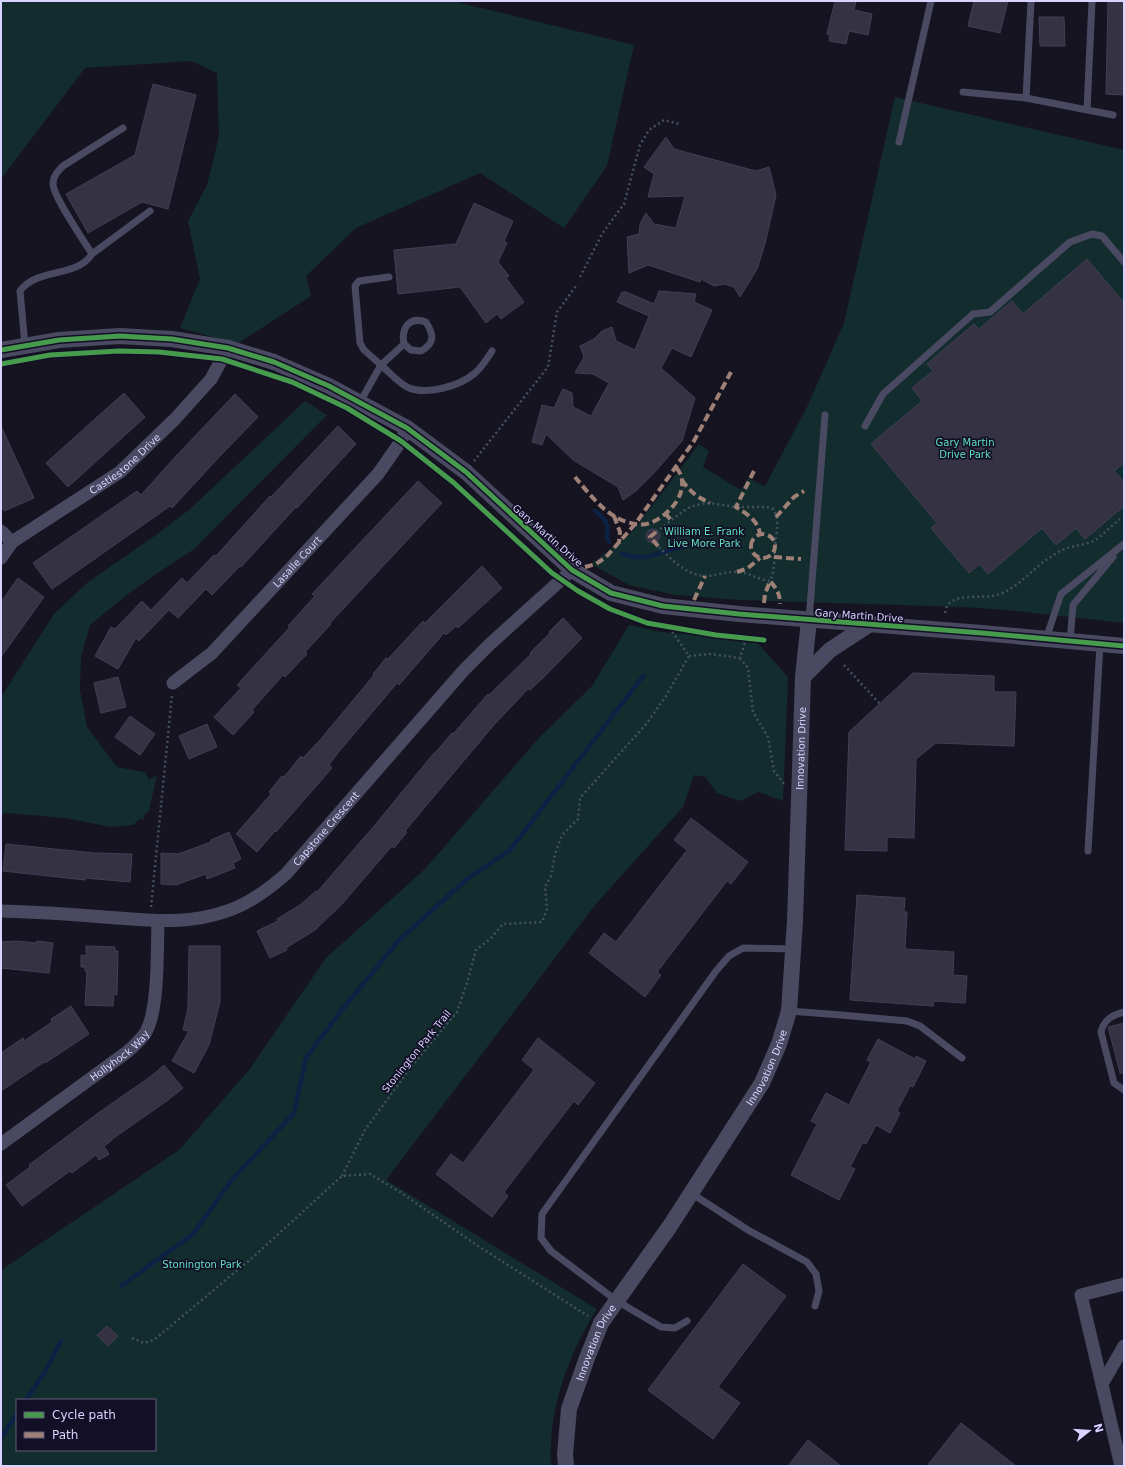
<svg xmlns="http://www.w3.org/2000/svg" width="1125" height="1467" font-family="'DejaVu Sans',sans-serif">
  <rect width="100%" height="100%" fill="#161421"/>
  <!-- green -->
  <path fill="#132c2d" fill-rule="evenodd" d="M1,1h451l182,44 -27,121 -43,62 -84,-55 -124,55 -50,48 5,20 -74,48 -57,-16 20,-49 -12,-58 19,-36 12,-49 -2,-63 -26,-12 -106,7 -84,111z
    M895,97l229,53v473l-118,-13 -43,-3 -224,-7 -64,-5 -46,-10 -38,-21 42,-33 66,-87 10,7 -6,16 38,23 7,-12 17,8 42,-79 37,-84z
    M305,401l22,14 -134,135 -34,22 -31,22 -38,31 -9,32 -1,33 7,37 30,40 28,5 4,8 8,-5 -8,36 -4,3 -1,5h-4l-7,6 -22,2 -46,-9 -58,-5 -6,1v-117l53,-83 34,-32 68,-47 34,-26z
    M629,625l32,7 94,8 33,37 -5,124 -24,-9 -19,9 -23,-8 -12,-16 -11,-2 -11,32 -87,97 -210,276 211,129c-29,47 -49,100 -46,157h-550v-194l6,-6 172,-116 70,-80 77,-112 99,-89 113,-130 54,-53zM17,1400h138v50h-138z"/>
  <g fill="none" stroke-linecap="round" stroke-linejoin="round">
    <!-- stream -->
    <path stroke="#0d2144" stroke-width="4.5" d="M595,511c5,4 11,8 12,15 2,8 -3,7 2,16
      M622,554c28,9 38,-4 65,-8
      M121,1286l72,-52 38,-53 63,-68 12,-55 32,-43 60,-74 69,-62 43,-29 133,-174
      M26,1400l19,-28 16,-31
      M1,1438l16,-24"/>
  </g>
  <!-- building -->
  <path fill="#343243" stroke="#433f54" d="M835,1h21l-2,9 18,4 -4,21 -19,-4 -3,13 -17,-3 1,-6 -3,-1z
    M974,1h34l-8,32 -32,-7z
    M1108,1h16v94l-18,-1z
    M1039,17h25l1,29h-25z
    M153,84l43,11 -28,114 -26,-7 -54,31 -22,-39 69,-39z
    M666,137l8,12 82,22 13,-4 7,28 -11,49 -8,25 -17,28 -6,-10 -10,-3 -10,2 -13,-7 -1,3 -52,-17 -19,8 -2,-36 12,-3 1,-10 6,-11 8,11 22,4 9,-32 -37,1 6,-23 -10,-7z
    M474,203l39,18 -9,20 3,2 -9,19 11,14 -3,2 18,24 -23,17 -4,-5 -11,9 -26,-36 -62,7 -4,-44 62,-6z
    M1087,259l37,44v160l-10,8 10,11v24l-39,33 -9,-11 -20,17 -14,-17 -54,46 -8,-10 -11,9 -38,-45 6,-5 -66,-79 51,-43 -10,-13 21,-17 -6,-7 47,-40 5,5 33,-28 11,13z
    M659,291l37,3 -2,8 18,8 -21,47 -19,-9 -11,20 34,30 -13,43 -29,33 -17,17 -13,9 -5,-13 -45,-27 -27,-26 -4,11 -10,-3 10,-37 12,3 9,-19 9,4 1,14 18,9 18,-33 -16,-9 -18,-1 9,-16 -4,-11 14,-7 8,-8 10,-4 4,14 19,9 14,-34 -32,-14 5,-10h4l28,12z
    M124,393l21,24 -77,70 -22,-24z
    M235,394l23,23 -37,38 -49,53 -2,-2 -118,83 -19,-26 104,-72 4,4 36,-40z
    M1,426l33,72 -30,13 -3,-6z
    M338,426l18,18 -59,64 -1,-1 -55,60 -1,-1 -28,29 -6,-6 -28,29 -9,-8 -30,31 -3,-3 -18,31 -23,-13 16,-29 4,2 27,-28 9,9 31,-32 5,5 27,-28 2,1 54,-60 1,1z
    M418,481l24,22 -112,120 1,1 -26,28 2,2 -22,23 -2,-2 -31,35 2,2 -21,23 -19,-18 27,-29 -4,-3 53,-58 -2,-1 27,-30 -3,-2z
    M646 536a7 7 0 1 1 14 0a7 7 0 1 1-14 0Z
    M482,566l20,22 -44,40 -2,-2 -10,9 -2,-2 -45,52 -2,-2 -60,71 -8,11 3,3 -56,64 -1,-1 -18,21 -21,-18 35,-40 -2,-2 13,-16 2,1 17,-21 2,2 17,-18 54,-65 -1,-1 13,-16 2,1 35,-38 2,2z
    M18,578l26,19 -43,60v-55z
    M563,618l19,20 -38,39 -14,13 -2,-1 -35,37 -88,105 2,1 -13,16 -2,-2 -50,58 -27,26 -29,18 1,2 -17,8 -13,-27 21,-10 -1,-2 23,-14 16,-14 1,1 58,-67 59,-72h1l17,-20 1,1 35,-40 1,1 42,-41 -1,-1 20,-20 -1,-1z
    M913,673l81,3v16h22l-2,54 -78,-3 -20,16 -2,79 -27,-1v14l-42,-1 4,-118z
    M118,677l8,30 -25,6 -7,-30z
    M130,716l25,18 -15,21 -25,-18z
    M207,724l10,23 -28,12 -10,-23z
    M691,818l57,44 -17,22 -4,-3 -70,91 4,3 -16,22 -56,-44 15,-20 12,9 71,-92 -13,-10z
    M229,832l12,27 -8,4 2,5 -28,11 -1,-5 -30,11 -15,-1v-31l17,1 33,-12v-2z
    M6,844l88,9 38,1 -2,28 -45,-4v2l-82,-9z
    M857,895l48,3 -1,14h3l-2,37 49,3 -1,23 14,1 -2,27 -31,-2 -1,5 -83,-6z
    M15,941l22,2v-2l16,2 -4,30 -48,-5v-26z
    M86,946l29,1v4h3l-1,44 -3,-1 -1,12 -28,-1 2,-34h-2v-4h-4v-12l5,1z
    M189,946h31v56l-11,43 -15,28 -22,-12 17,-30 -6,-1 5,-22z
    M71,1006l18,28 -44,29 -1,-1 -43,29v-38l22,-15 1,3 28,-19 -1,-3z
    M1124,1023v50h-4l-12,-46z
    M538,1038l57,45 -17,22 -4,-4 -70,91 4,4 -16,21 -56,-43 15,-20 12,9 71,-93 -12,-10z
    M878,1039l37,20 1,-3 10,5 -13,26 -3,-1 -13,25 3,2 -10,20 -14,-8 -10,19 -3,-2 -13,25 5,2 -16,31 -48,-25 26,-51 -6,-3 15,-28 23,12 22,-43 -4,-2z
    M164,1065l19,23 -15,12 -57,40v1l-7,5 5,8 -10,6 -3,-5 -24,18 -2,-2 -48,35 -16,-21 24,-18 -1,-2 72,-54 49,-34z
    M743,1264l43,32 -68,91 22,16 -27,36 -65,-49z
    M107,1326l11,10 -10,10 -11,-11z
    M961,1423l55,43h-89z
    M808,1440l33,26h-53z"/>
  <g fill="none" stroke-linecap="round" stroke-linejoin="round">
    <!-- path -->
    <path stroke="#44505f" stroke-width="2.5" stroke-dasharray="2 3" stroke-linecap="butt" d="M580,277l22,-43 22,-30 16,-59 9,-15 15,-10 15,4
      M474,461l74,-94 9,-55 19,-26
      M656,532l26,-20 8,-5 11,-3 9,-1 26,4h31l6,2c8,13 2,27 2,40 -1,11 0,22 -5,32 -12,-1 -21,-9 -33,-9 -10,-1 -21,4 -31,4 -19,0 -35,-17 -47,-29
      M945,613c3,-24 38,-12 55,-19 19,-7 32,-25 49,-36 5,-3 10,-7 16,-9 10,-4 23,-4 32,-10 8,-6 15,-14 23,-20
      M689,656l21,-2 30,4 6,-19
      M740,658l8,10 5,44 15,25 6,34 10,13
      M844,665l36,39
      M151,907l21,-212
      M342,1176l23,-46 46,-63 46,-55 10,-29 9,-33 14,-11 13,-15 39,-2 5,-13 -2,-22 6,-11 4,-22 7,-19 16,-16 2,-21 67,-75 19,-27 23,-40 -20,-29
      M132,1338l12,5 10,-3 98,-82 90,-82 28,-2 30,18 78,54 110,70"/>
    <!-- service -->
    <path stroke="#4a4962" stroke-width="7" d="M963,92l63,6 87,17
      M1026,98l5,-97
      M1087,110l5,-109
      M899,142l32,-141
      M92,254l58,-43
      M389,277l-30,4 -4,5 5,57 4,7 17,15 23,-21 7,6 10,1c14,-8 13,-16 5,-29 -17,-6 -25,6 -22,22
      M25,345l-5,-54c18,-24 57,-13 72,-37 -8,-13 -39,-58 -39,-70 0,-8 5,-13 10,-18l60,-38
      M360,402l21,-37c8,7 17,17 26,22 19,9 53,-1 68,-14 7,-6 12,-14 17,-22
      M865,426l18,-32 90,-80 17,-2 80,-70 22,-8 10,2 22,26
      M809,620l16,-205
      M1046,639l15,-45 63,-50
      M1070,641l3,-36 40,-48
      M1088,851l12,-207
      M789,1011l52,4 66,6 13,5 42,32
      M1124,1012c-12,3 -20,8 -23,20l13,51 10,7
      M691,1193l57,37 59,32 9,12 3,17 -4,15
      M687,1321l-12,7 -14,-1 -44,-26 -66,-50 -10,-13 1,-24 174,-243 13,-15 14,-8 51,1"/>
    <!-- minor -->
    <g stroke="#4a4962" stroke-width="13">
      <path d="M1,531l11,11"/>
      <path id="s1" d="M1,558l11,-16 108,-70 55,-53 36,-40 17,-31"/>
      <path id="s2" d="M173,683l39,-30 166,-179 23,-33 6,-13"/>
      <path id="s3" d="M1,911c34,1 69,3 103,6 44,3 83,9 126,-7 22,-8 39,-21 56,-36l178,-204 26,-26 82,-74"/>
      <path id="s4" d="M1,1144l126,-92c7,-6 14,-12 19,-20 13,-24 11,-83 12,-111"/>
      <path d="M1102,1384l22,-38"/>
      <path d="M1121,1466l-40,-171 43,-11"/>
    </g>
    <!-- tertiary -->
    <g stroke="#4a4962" stroke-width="16">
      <path d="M1,350l58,-10 61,-4 52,3 56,9 46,14 55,24 78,42 59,44 106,98 39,23 52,13 76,8 243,19 142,13"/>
      <path d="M803,677l27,-27 40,-26"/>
      <path id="s5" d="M566,1466l-1,-12 4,-45 18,-51 14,-35 69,-97 92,-143 17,-39 10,-33 6,-90 8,-244 6,-57"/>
    </g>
    <!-- quiet -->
    <path stroke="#9e8076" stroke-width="4" stroke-dasharray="8 4" stroke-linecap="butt" d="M754,471l-18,36c11,7 23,14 24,28
      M575,477c11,13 24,30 39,39 9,6 26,11 36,7 16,-6 34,-24 32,-42 0,-5 -3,-10 -6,-14
      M682,480c8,12 15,17 28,23
      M665,513l6,7
      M614,516l6,16 -1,10
      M776,517l18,-20 10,-6
      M656,532l-6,5 9,10
      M751 546a12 12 0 1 1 24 0a12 12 0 1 1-24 0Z
      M774,557l27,2
      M585,567l11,-3 10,-7 30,-34 58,-82 37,-69
      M737,572l11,-4 12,-10
      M694,600l11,-24
      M764,603l1,-9 5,-13c7,8 10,13 10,23"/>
    <defs>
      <path id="cycleway" d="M1,350l58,-10 61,-4 52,3 56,9 46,14 55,24 78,42 59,44 106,98 39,23 52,13 76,8 243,19 142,13
        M1,364l49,-9 69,-4 40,1 63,7 70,23 55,26 54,33 53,42 98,90 26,18 32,18 37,14 69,12 48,5"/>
    </defs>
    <!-- cycleway casing -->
    <use href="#cycleway" stroke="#130f26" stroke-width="8"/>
    <!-- cycleway -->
    <use href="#cycleway" stroke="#469c4c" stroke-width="5"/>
  </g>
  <g text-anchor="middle" stroke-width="3.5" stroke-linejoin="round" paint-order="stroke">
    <!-- park labels -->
    <g font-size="10" fill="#5fe0c0" stroke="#130f26">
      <text x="965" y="446">Gary Martin<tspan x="965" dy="12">Drive Park</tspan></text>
      <text x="704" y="535">William E. Frank<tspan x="704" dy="12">Live More Park</tspan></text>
      <text x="202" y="1268">Stonington Park</text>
    </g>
    <!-- street labels -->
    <g font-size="10" fill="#d9d4ff" stroke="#130f26">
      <text dy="4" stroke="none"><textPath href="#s1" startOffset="157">Castlestone Drive</textPath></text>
      <text transform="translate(548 535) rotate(41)" y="4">Gary Martin Drive</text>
      <text dy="4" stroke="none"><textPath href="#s2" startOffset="174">Lasalle Court</textPath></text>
      <text transform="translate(859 615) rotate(4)" y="4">Gary Martin Drive</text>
      <text dy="4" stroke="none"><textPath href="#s5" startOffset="778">Innovation Drive</textPath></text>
      <text dy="4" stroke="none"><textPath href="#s3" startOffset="358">Capstone Crescent</textPath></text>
      <text transform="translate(416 1051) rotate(-51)" y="4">Stonington Park Trail</text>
      <text dy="4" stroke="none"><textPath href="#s4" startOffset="148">Hollyhock Way</textPath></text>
      <text dy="4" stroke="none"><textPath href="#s5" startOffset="454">Innovation Drive</textPath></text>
      <text dy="4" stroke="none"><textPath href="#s5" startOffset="129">Innovation Drive</textPath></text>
    </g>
  </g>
  <!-- border -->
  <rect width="1125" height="1467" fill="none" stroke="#d9d4ff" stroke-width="4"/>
  <!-- legend -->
  <rect x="16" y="1399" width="140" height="52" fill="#130f26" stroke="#625e7d"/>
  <rect x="24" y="1412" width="20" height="6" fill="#469c4c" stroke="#625e7d"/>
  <text x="52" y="1419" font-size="12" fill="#d9d4ff">Cycle path</text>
  <rect x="24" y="1432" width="20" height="6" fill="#9e8076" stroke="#625e7d"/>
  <text x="52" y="1439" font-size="12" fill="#d9d4ff">Path</text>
  <!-- north arrow -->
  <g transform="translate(1089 1431) rotate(73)" stroke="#130f26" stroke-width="3" paint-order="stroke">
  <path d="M0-3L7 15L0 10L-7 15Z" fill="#d9d4ff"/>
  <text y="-6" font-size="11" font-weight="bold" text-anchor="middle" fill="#d9d4ff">N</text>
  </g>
</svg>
